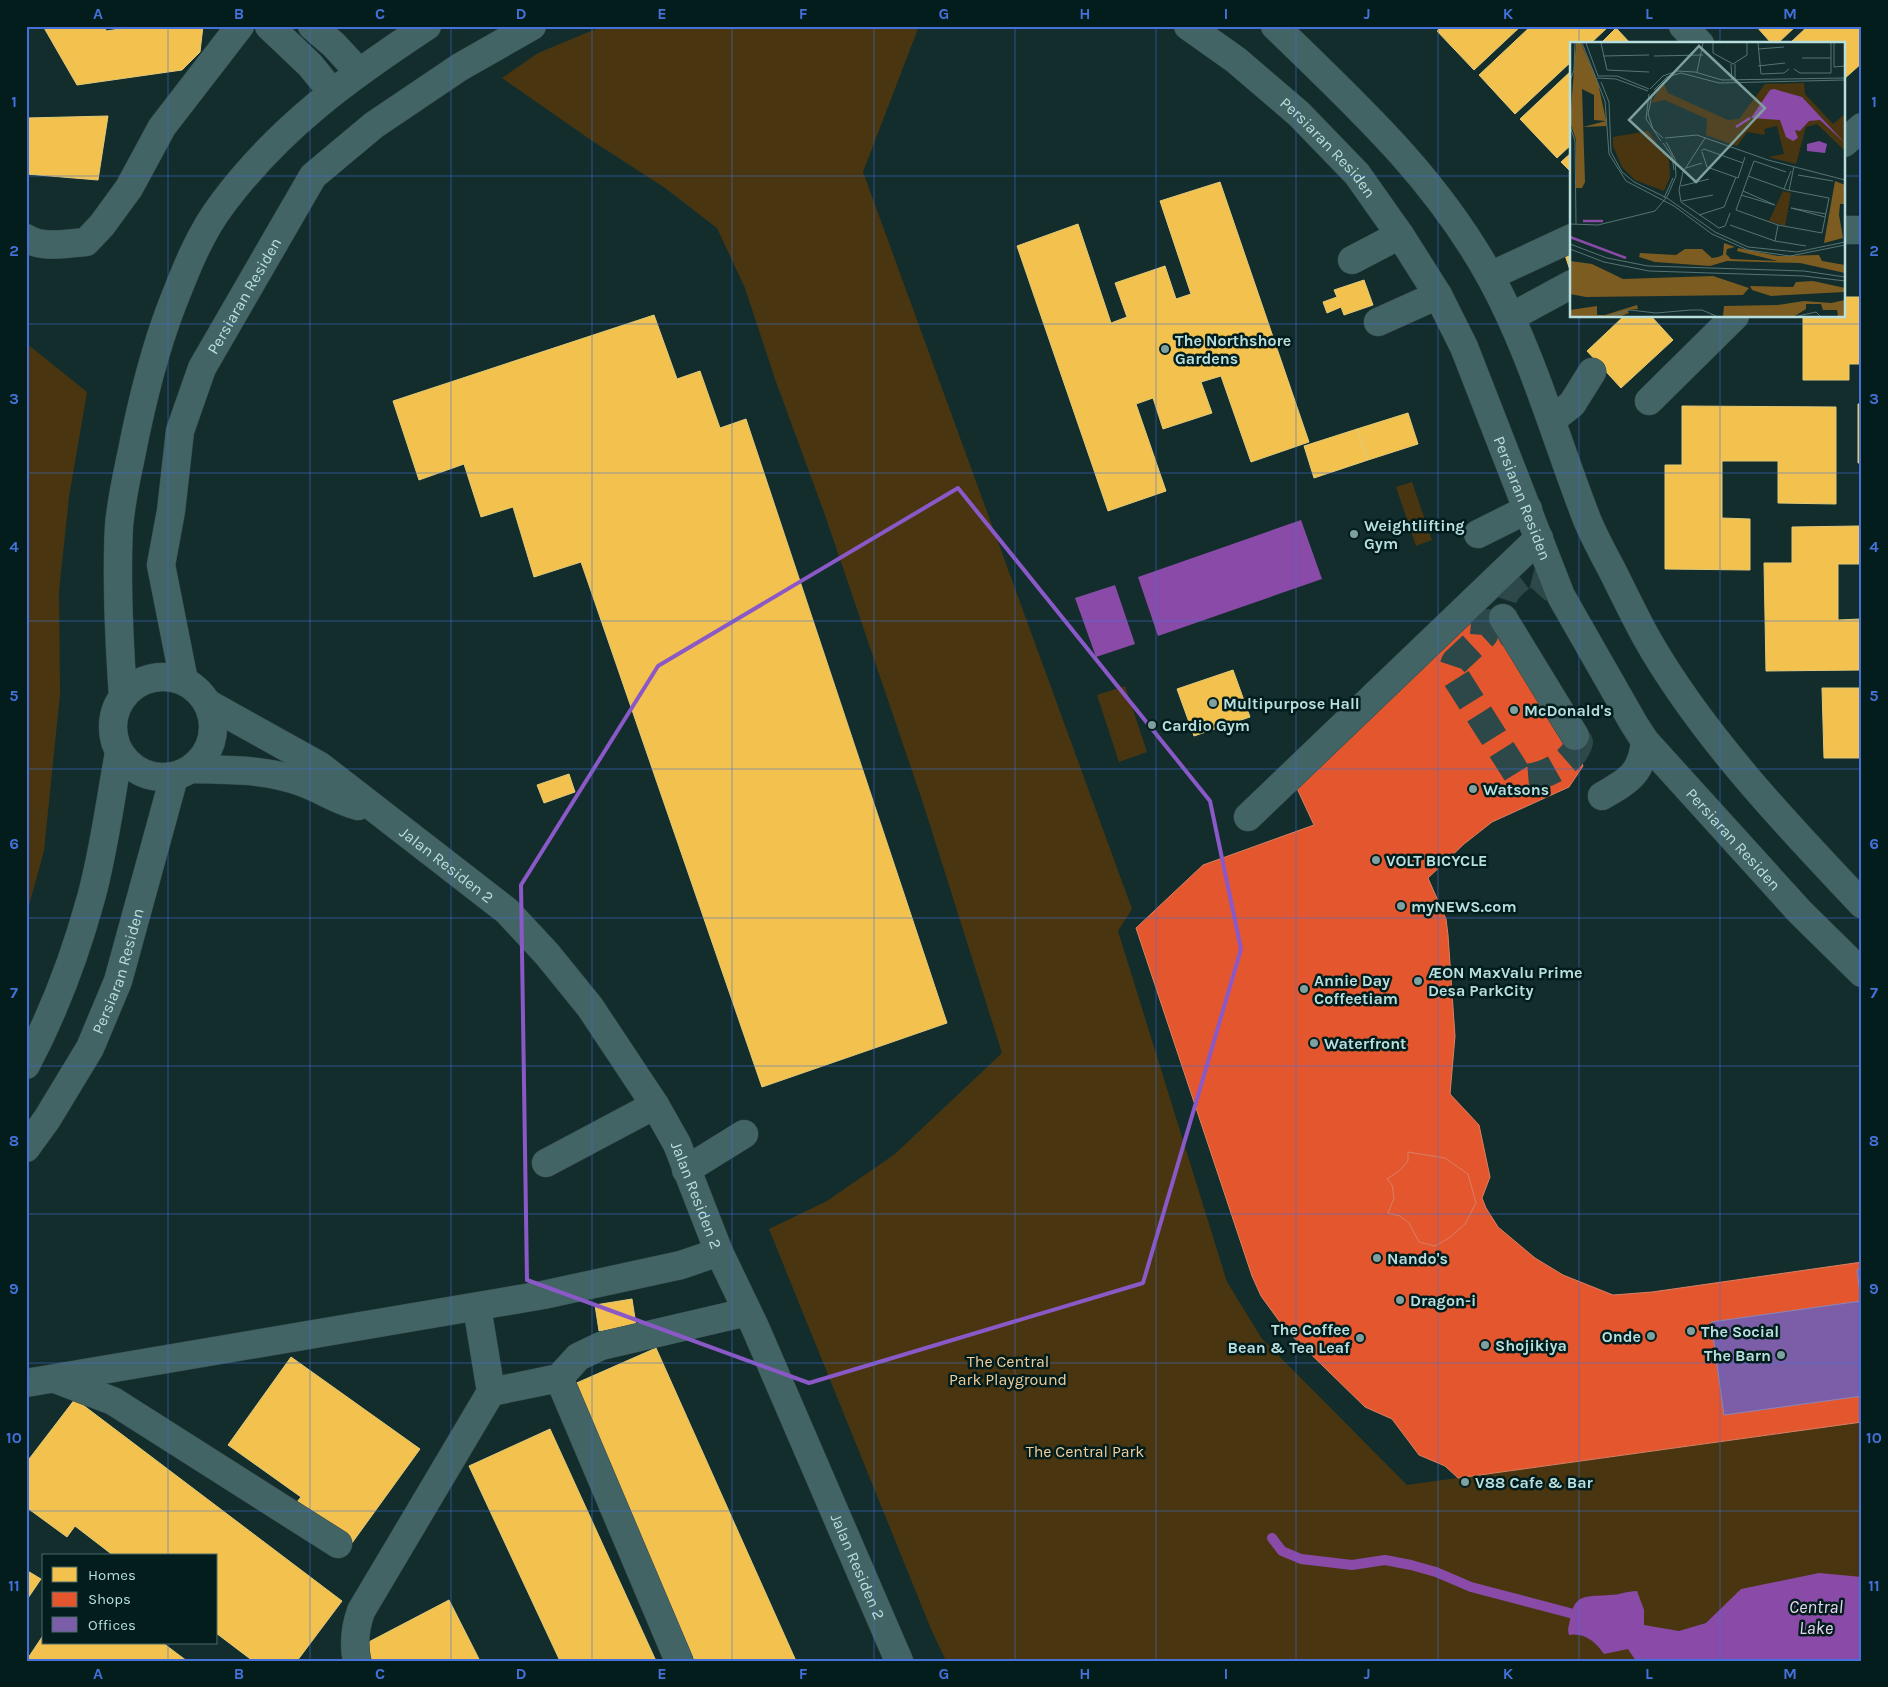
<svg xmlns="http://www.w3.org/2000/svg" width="1888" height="1687" font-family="Karla,sans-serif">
  <rect width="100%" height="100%" fill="#132d2d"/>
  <!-- green -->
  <path fill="#493610" d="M603,26h316l-56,146 269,737 -14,22 109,351 35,57 145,146 455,-63v239h-916l-15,-32 -162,-400 58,-28 68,-47 107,-101 -79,-250 -98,-288 -50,-136 -30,-91 -28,-60 -52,-40 -74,-48 -89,-62 36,-25z
    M26,343l61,49 -18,105 -10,94 1,103 -16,157 -18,65z
    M1412,482l20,58 -16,6 -20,-59z
    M1125,686l22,66 -28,10 -22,-67z"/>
  <!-- water -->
  <path fill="#894ba7" d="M1301,520l21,59 -164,57 -20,-59z
    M1115,585l20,59 -39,13 -21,-59z
    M1819,1573l43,4v84h-226l-8,-12 -24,5c-8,-12 -20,-22 -35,-19 -2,-6 0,-9 1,-15 4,-28 18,-23 40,-25 9,0 17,-4 27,-4l7,19v15l35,6 27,-8 35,-34z"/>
  <!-- homes -->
  <path fill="#f2c14e" stroke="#e1ca79" d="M43,26h62l1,5 35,-5h62l-3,26 -18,18 -105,15z
    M1442,26h79l-47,44 -37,-39z
    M1531,26h78l-19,18h-18v17l-57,53 -36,-39z
    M1756,26h40l-19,18h-5z
    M1808,26h54v37l-18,16v-35h-55z
    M1616,28l15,16h-31z
    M1572,70v74l-15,14 -37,-39z
    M108,116l-10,64 -72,-6v-56z
    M1572,152v21l-11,-11z
    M1220,182l89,260 -58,20 -30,-86 -20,6 11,31 -49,16 -10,-31 -17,6 30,87 -58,20 -91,-265 61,-22 33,99 16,-6 -12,-34 50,-17 11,33 15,-5 -31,-93z
    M1572,252v17l-2,1 -5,-15z
    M1364,280l9,25 -29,10 -3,-8 -14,6 -4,-11 14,-5 -3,-7z
    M1844,297h18v67h-13v16h-46v-64h41z
    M654,315l23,64 23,-8 20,57 26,-9 201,604 -185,64 -181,-525 -47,15 -21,-70 -32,10 -17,-53 -45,16 -26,-79z
    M1624,316h27l22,24 -52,48 -34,-37z
    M1858,404h4v59h-4z
    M1682,406l154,1v97l-58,-1v-42h-56v57l28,1v51l-85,-1v-104h17z
    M1408,413l10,31 -50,16 -11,-31z
    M1357,429l11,31 -54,18 -10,-32z
    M1859,526v38h-21v56l23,-1 1,51 -96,1 -2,-108h28v-36z
    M1233,670l17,47 -56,19 -17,-47z
    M1822,688h40v70h-38z
    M569,774l6,18 -31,11 -7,-18z
    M632,1299l4,26 -37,6 -4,-26z
    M656,1348l140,313h-101l-123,-276z
    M291,1357l129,92 -68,94 -56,-40 5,-6 -73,-52z
    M75,1399l267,202 -45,60h-44l-37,-28v-77h-102l-39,-30 -8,11 -41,-30v-44z
    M550,1429l106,232h-96l-91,-195z
    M26,1570l15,9 -15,22z
    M449,1600l31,61h-109l-8,-16z
    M44,1634v9h119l24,18h-161z"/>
  <!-- shops -->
  <path fill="#e4572e" stroke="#d78063" d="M1481,607l12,10 87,140 3,9 -14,21 -77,35 -28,22 -36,34 18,41 2,16 7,101 -5,58 29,31 11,52 -8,21 4,10 12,19 37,31 28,17 50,20 39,-3 210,-30v160l-404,56 -13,-12 -26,-11 -27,-36 -27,-12 -80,-78 -24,-33 -9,-20 -116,-348 67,-63 111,-40 -20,-43z
    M1408,1152l37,6 23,16 8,29 -11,21 -16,14 -14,8 -16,-4 -10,-19 -9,-7 -12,-3 6,-15 -2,-13 -5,-6 12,-8 9,-10z"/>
  <!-- offices -->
  <path fill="#7b5ea7" stroke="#8d85b8" d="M1862,1269v127l-138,19 -13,-93 150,-21 -4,-31z"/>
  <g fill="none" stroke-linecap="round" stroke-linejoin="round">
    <!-- stream -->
    <path stroke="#894ba7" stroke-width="10" d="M1272,1538l10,13 19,8 51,6 33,-5 26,5 25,7 35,15 99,26"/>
    <!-- minor-tunnel -->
    <path stroke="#2c4848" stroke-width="28" stroke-dasharray="28 14" stroke-linecap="butt" d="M1486,609l-2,26 -29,27 -3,9 67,106c20,4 55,-14 60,-35l-16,-25
      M1514,638c-19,-31 -17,-44 13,-65l12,3 22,20"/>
    <defs>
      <g id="minor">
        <path d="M269,26l41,39 22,27"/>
        <path d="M312,26l22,19 24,26"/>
        <path id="s1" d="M1188,26l48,34 63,54 58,60 43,61 38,60 26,52 97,249 73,128 11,17 155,171 62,61"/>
        <path d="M1275,26c82,80 160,150 216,252 41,75 64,159 95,239 7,18 17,36 26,53 11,22 22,45 34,67 54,96 140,187 216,267"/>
        <path d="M1683,26l17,18"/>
        <path d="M1844,143l18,-16"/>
        <path d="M1844,230h18"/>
        <path d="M26,238c16,11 42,5 60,4l16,-17 27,-37 33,-61 78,-101"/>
        <path d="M1352,260l48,-25"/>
        <path d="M1490,276l82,-38"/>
        <path d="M1511,317l61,-33"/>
        <path d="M1378,322l60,-27"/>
        <path d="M1649,401l86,-85"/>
        <path d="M1552,420l20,-16 20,-32"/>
        <path d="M1478,534l50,-25"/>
        <path d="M1503,618l72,118"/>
        <circle cx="163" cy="727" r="50"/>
        <path id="s2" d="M184,681l-23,-116 10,-54 9,-80 22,-63 111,-192 61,-51 86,-58 72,-41"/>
        <path d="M123,696c-4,-57 -7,-113 -4,-170 2,-23 7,-47 12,-70 10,-51 22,-102 41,-151 14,-36 28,-72 51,-102 57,-76 125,-125 204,-177"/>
        <path id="s3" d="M207,703l113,63 187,145 40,43 43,53 65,98 22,39 42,108 36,75 144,334"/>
        <path d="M192,769c37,1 74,0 109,13 20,7 35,18 57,24"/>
        <path d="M1602,796c26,-15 40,-22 43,-55"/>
        <path d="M1248,817l291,-279"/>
        <path d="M26,1065c28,-53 49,-109 65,-167 13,-47 19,-97 28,-145"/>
        <path id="s4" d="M26,1148l21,-29 43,-71 28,-67 56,-204"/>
        <path d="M546,1163l109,-58"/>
        <path d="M686,1170l58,-36"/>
        <path d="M477,1307l14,85 68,-14 19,-21 23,-11 146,-34"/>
        <path d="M559,1378l120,283"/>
        <path d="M55,1379l58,22 225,143"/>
        <path d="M26,1383l517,-88 138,-30 38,-13"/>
        <path d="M357,1661c-4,-18 -2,-33 4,-50l130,-219"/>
      </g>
    </defs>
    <!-- minor casing -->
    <use href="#minor" stroke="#344a4a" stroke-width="29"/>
    <!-- minor -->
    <use href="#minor" stroke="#436464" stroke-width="28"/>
  </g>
  <!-- marked area -->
  <path fill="none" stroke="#8a59c7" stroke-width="4" stroke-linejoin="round" d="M958,488l252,313 31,148 -98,334 -334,100 -282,-103 -6,-395 137,-219z"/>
  <!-- grid -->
  <path fill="none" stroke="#4472da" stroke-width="1" stroke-opacity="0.55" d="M168,26v1530M310,26v1635M451,26v1635M592,26v1635M732,26v1635M874,26v1635M1015,26v1635M1156,26v1635M1296,26v1635M1438,26v1635M1579,26v18M1720,26v18M26,176h1546M1844,176h18M1579,316v1345M1720,316v1345M26,324h1836M26,473h1836M26,621h1836M26,769h1836M26,918h1836M26,1066h1836M26,1214h1836M26,1363h1836M26,1511h1836M168,1643v18"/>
  <!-- markers -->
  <g fill="#7ea1a0" stroke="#031d1d" stroke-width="2">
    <circle cx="1165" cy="349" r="5"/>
    <circle cx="1354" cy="534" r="5"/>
    <circle cx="1213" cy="703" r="5"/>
    <circle cx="1514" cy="710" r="5"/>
    <circle cx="1152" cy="725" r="5"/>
    <circle cx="1473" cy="789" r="5"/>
    <circle cx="1376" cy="860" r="5"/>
    <circle cx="1401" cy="906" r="5"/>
    <circle cx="1418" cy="981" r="5"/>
    <circle cx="1304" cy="989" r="5"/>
    <circle cx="1314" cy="1043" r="5"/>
    <circle cx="1377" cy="1258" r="5"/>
    <circle cx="1400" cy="1300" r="5"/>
    <circle cx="1691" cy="1331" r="5"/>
    <circle cx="1651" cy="1336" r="5"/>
    <circle cx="1360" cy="1338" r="5"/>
    <circle cx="1485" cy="1345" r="5"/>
    <circle cx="1781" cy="1355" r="5"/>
    <circle cx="1465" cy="1482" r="5"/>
  </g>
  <g text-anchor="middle" stroke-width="5" stroke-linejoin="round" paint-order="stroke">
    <!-- street labels -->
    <g font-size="16" fill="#b8dfde" stroke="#031d1d">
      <text dy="6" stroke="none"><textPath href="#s1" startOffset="186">Persiaran Residen</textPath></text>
      <text dy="6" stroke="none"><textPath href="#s2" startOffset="404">Persiaran Residen</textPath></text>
      <text dy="6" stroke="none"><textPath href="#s1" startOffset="591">Persiaran Residen</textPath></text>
      <text dy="6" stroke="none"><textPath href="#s1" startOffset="996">Persiaran Residen</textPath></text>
      <text dy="6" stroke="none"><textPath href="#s3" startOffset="290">Jalan Residen 2</textPath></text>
      <text dy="6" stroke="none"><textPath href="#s4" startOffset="201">Persiaran Residen</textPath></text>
      <text dy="6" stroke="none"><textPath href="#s3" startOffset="710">Jalan Residen 2</textPath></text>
      <text dy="6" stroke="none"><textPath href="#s3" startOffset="1115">Jalan Residen 2</textPath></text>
    </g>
    <!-- poi labels -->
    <g font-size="16" font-weight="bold" fill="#b8dfde" stroke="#031d1d" text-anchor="start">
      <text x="1175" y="346">The Northshore<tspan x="1175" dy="18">Gardens</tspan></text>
      <text x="1364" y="531">Weightlifting<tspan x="1364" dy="18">Gym</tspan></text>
      <text x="1223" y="709">Multipurpose Hall</text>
      <text x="1524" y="716">McDonald's</text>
      <text x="1162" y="731">Cardio Gym</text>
      <text x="1483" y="795">Watsons</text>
      <text x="1386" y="866">VOLT BICYCLE</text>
      <text x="1411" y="912">myNEWS.com</text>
      <text x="1428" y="978">ÆON MaxValu Prime<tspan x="1428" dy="18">Desa ParkCity</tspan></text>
      <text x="1314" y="986">Annie Day<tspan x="1314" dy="18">Coffeetiam</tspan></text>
      <text x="1324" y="1049">Waterfront</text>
      <text x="1387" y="1264">Nando's</text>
      <text x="1410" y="1306">Dragon-i</text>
      <text x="1350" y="1335" text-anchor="end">The Coffee<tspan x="1350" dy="18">Bean &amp; Tea Leaf</tspan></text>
      <text x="1701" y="1337">The Social</text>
      <text x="1641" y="1342" text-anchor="end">Onde</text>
      <text x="1495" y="1351">Shojikiya</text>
      <text x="1771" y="1361" text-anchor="end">The Barn</text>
      <text x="1475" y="1488">V88 Cafe &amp; Bar</text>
    </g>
    <!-- park labels -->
    <g font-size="16" fill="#f3cd9b" stroke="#031d1d">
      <text x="1008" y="1367">The Central<tspan x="1008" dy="18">Park Playground</tspan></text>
      <text x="1085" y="1457">The Central Park</text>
    </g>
    <!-- water labels -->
    <g font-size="18" font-style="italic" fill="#e7d6f0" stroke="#031d1d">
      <text x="1816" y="1613">Central<tspan x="1816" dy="21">Lake</tspan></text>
    </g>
  </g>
  <!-- overview -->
  <g transform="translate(1570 42)">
    <rect width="275" height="275" fill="#132d2d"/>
    <path d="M93,40l5,11 60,27 11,-1 26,-35 39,-1 1,11 28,30 12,-10v37l-28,-27 -11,3 -10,37 -28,-7 16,-3 -7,-28 -13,3 1,6 -18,-3 -10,14 -9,-3 -22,-8 1,-16 -42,-19 -14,3zM78,89l21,29 1,17 -6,14 -29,-11 -13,-13 -9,-21v-9zM213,149l8,2 -6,33 -16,-5z" fill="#493610"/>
    <path d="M6,1h5l17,40 8,37v6l-23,1 23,-6 -12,-1v-25l-12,-6 3,93 -3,6h-6v-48l-6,-18zM265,139l10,4v19h-5l-1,11 4,23 -19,5zM154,201l11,4 -8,2 -1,5 5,5 47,2 -41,-10 1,-3 40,8 41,-1 3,6 23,4v8l-45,-10 -73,-2 -17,5 -55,-4 -16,-5 1,-4 36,2 9,-6h17l10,9 6,-1 5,-2zM0,219l22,3 31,15 90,-3 36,12 -6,7 -157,2 -16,-3zM243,239l32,7v4l-74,4 -19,-6 -2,-4 43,1 3,-5zM275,258v16h-7l-1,-6h-14l-2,-6h-15v5l-11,7h-72l1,-10 54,-1 26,-4 27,2zM67,263l1,4 -11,1 2,3 -8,3h-51v-6l27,-4v9h8z" fill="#7d5c21"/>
    <path d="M204,47l28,8 43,46 -25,-23 -11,1 -9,10 -5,-1 3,8 -5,3 -7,-4 -6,-17 -29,-2 19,-28zM249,99l8,3 -2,9 -18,-2v-7z" fill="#894ba7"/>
    <path fill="none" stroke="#894ba7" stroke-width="2.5" d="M166,85l14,-9M13,179h20M0,195l56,21"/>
    <path fill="none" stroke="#557474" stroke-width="1" d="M12,1l23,58 4,53 17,27 48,25 38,28 36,16 42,6 55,-11M16,1l12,33M31,1l6,27 42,2M143,1v10l20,11 14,-9v-12M188,1l3,31 23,-1 5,-4M264,1v24l11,-1M188,7l26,-2M33,14l46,-1M84,14l49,-1M232,16h29M161,22l1,16M165,22v16M188,24l27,-3M224,27l6,4h31v-30M127,30l6,-29M28,34h19l32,13M27,36l19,1 32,12M0,39l4,-11 1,-27M31,40l8,20 2,50 11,20 12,10 33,16 48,34 33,15 49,5 48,-10M80,47l13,-13 14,-5 18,1 27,8 123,-2M84,48l13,-13 14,-4 38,10 126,-3M79,52l-3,25 15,22M82,53l-4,19 5,15 10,9M0,84l5,15 1,83M95,96l32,-3 71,25 77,20M135,96l-22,34 -4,18 2,12 38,26 6,-2 5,-13M93,101l9,13 2,14M131,109l3,-2 39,14M132,110l5,15 31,11 7,-21M116,126l16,-5M228,133l35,6M178,134l39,14 42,8 -7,35 -44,-8 -42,-15 18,-49 32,11M111,144l28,-7M214,147l7,-18M219,149l5,-25M171,153l34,10 -32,-14M94,156l9,-20M112,159l31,-6M129,173l25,-8 12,-30M255,175l-34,-9 35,6M0,182l28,1 57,-14 12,-14 9,-21 -1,-17 -9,-17M160,183l45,16 31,5M205,199l3,-16M0,202l37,14 41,8 156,5 41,6M0,207l34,13 45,9 155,5 41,5M39,274l21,-6 26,3 35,-3h11l14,6M228,274l18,-4 4,4"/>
    <path fill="#7ea1a0" fill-opacity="0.15" stroke="#7ea1a0" stroke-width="2.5" d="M129,4l66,62 -69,74 -67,-62z"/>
    <rect width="275" height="275" fill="none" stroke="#b8dfde" stroke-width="2.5"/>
  </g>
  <!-- border -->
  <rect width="1888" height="1687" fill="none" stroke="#031d1d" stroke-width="55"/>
  <!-- legend -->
  <rect x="42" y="1554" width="175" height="90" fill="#031d1d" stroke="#4b6b6a"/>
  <rect x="52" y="1567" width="25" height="15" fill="#f2c14e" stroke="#4b6b6a"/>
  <text x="88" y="1580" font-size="15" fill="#b8dfde">Homes</text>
  <rect x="52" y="1592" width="25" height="15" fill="#e4572e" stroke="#4b6b6a"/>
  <text x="88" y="1604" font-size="15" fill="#b8dfde">Shops</text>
  <rect x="52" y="1617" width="25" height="15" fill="#7b5ea7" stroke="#4b6b6a"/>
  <text x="88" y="1630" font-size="15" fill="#b8dfde">Offices</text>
  <rect x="28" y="28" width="1832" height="1632" fill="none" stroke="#4472da" stroke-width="2"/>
  <g font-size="16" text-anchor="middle" font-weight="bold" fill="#4472da">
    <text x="98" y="19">A</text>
    <text x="239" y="19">B</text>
    <text x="380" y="19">C</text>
    <text x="521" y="19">D</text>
    <text x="662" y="19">E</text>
    <text x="803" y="19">F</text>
    <text x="944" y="19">G</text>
    <text x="1085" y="19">H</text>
    <text x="1226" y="19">I</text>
    <text x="1367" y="19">J</text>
    <text x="1508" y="19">K</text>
    <text x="1649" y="19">L</text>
    <text x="1790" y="19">M</text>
    <text x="14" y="107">1</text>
    <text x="1874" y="107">1</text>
    <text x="14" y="256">2</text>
    <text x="1874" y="256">2</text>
    <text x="14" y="404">3</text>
    <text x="1874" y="404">3</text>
    <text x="14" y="552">4</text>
    <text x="1874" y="552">4</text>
    <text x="14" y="701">5</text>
    <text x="1874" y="701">5</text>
    <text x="14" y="849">6</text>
    <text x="1874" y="849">6</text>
    <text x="14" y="998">7</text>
    <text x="1874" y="998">7</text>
    <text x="14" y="1146">8</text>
    <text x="1874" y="1146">8</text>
    <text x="14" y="1294">9</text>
    <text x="1874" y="1294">9</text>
    <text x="14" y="1443">10</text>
    <text x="1874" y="1443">10</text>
    <text x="14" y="1591">11</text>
    <text x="1874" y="1591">11</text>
    <text x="98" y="1679">A</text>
    <text x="239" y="1679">B</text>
    <text x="380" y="1679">C</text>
    <text x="521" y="1679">D</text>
    <text x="662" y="1679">E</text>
    <text x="803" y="1679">F</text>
    <text x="944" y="1679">G</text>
    <text x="1085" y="1679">H</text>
    <text x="1226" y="1679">I</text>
    <text x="1367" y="1679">J</text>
    <text x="1508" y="1679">K</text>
    <text x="1649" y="1679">L</text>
    <text x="1790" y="1679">M</text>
  </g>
</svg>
